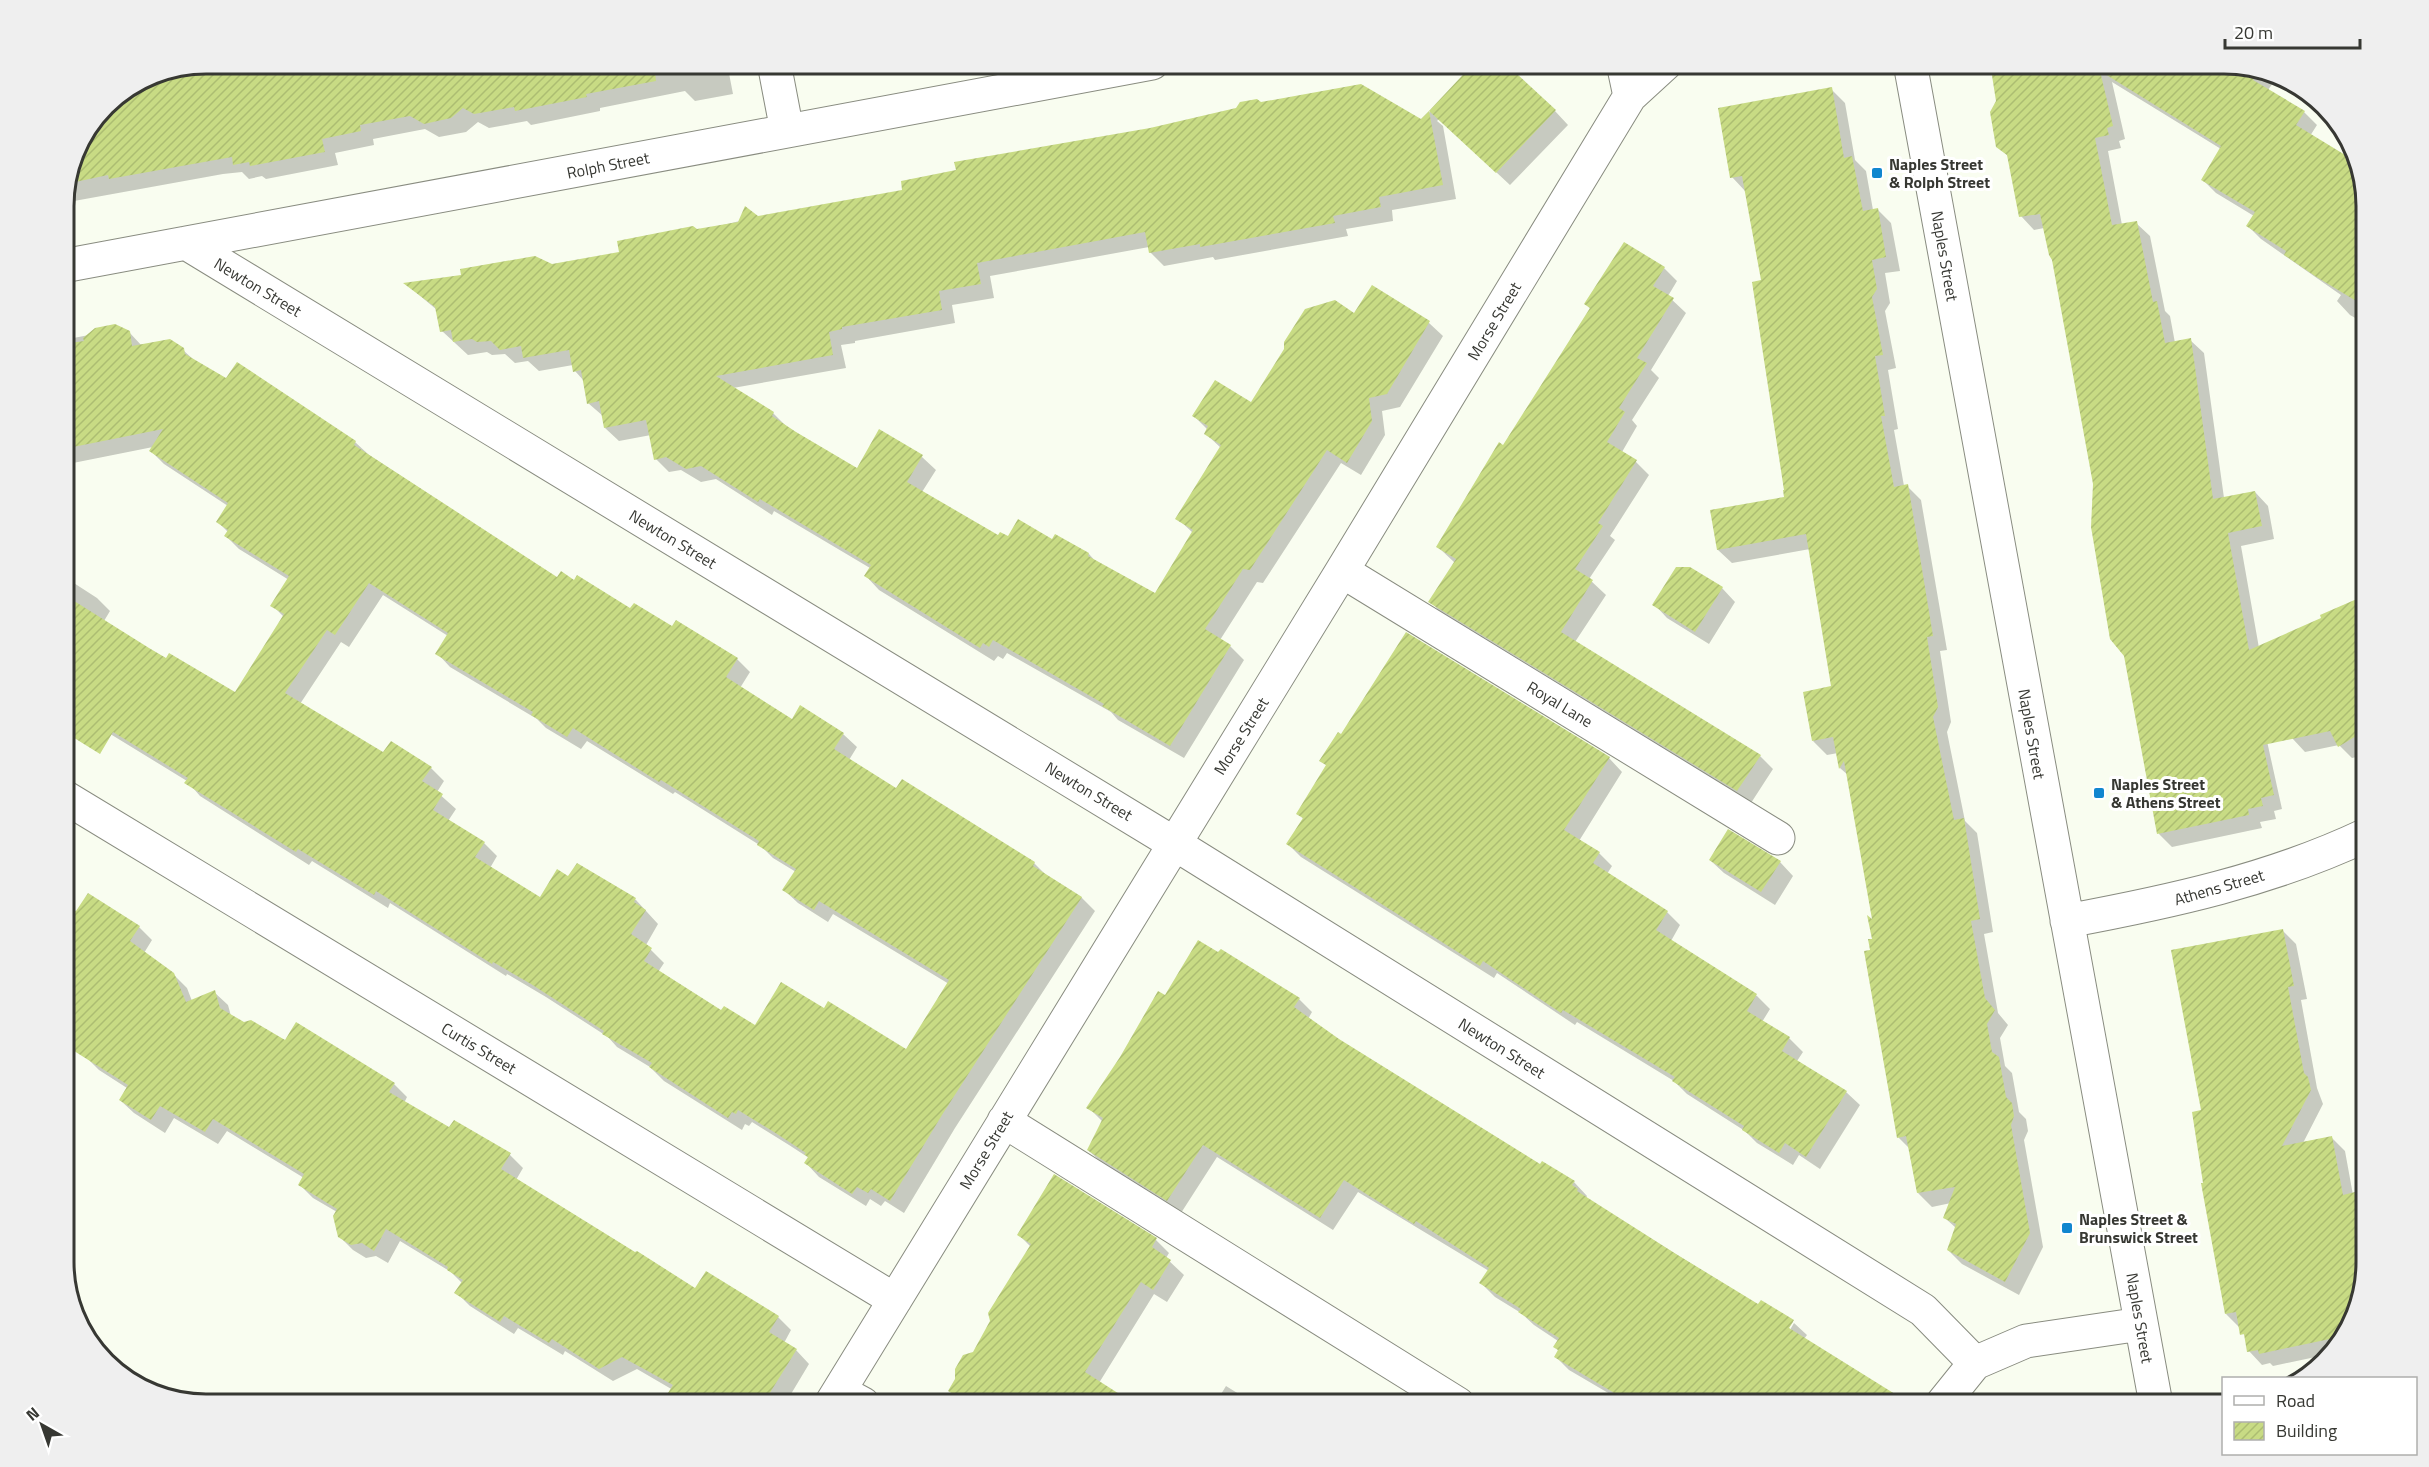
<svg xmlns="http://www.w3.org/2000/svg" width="2429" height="1467" font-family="'Titillium Web',sans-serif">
  <defs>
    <pattern id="building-hatch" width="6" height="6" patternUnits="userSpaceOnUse" patternTransform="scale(1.5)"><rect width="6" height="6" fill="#c8db84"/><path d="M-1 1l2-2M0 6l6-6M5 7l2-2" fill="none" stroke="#acbd72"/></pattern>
  </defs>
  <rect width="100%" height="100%" fill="#f9fdf0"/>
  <!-- shadow -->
  <path fill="#0003" fill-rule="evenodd" d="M206,63h521l6,31 -38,7 -10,-10 -85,17v3l-69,14 -4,-4 -38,7 -11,-6 -12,10 -27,5 -14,-8 -52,10 1,6 -39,8 3,12 -72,14 -4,-3 -13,3 -7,-7 -19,2 -160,29 11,-52 31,-47 46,-30z
    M1476,63h6l73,48 13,14 -58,60 -71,-66 -2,2 6,5 13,73 -64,11 1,11 -47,8 2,7 -133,24 -2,-3 -49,9 -14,-14 -1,-5 -159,29 4,22 -42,7 3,18 -100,18v2l-14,2 5,23 -113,20 40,25 14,14 70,43 65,-13 14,13 -14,22 76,45 55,4 36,13 8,9 58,32 38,-62 -16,-15 44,-70 -15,-14 2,-4 -14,-14 57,-12 103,-89 75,8 14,13 -43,71 -18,4 3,24 -24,40 -20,-12 -78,120 -6,-1 -37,58 10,6 14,14 -60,98 -66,-38 -7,-8 -104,-59 -4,6 -5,-3 -4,5 -115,-71 -13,-14 4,-8 -96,-57 -2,4 -56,-36 -15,3 -20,-12 -12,2 -13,-13 -5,-24 -32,6 -14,-13 -2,-12 -15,-13 -4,-22 -9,-10 -2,-6 -34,6 -11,-10 -13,2 -10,-9 -13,1 -5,-3 -19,3 -26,-24 -5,-21 -31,-26 146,-18 69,-13 76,-22 60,-14 147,-26 356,-88 161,18z
    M1991,63h233l47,13 4,4 -7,10 36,22 13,13 -7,11 56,61v127l-16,-9 -13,-14 4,-6 -80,-56 -13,-13 6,-10 -38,-23 -14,-14 19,-30 -109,-67 13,57 -6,2 2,7 -13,3 14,74 14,-2 14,13 15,75 5,5 5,27 15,-3 14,13 20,145 31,-6 13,14 6,33 -33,7 18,102 64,-29 43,-23v159l-14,3 -13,-13 -34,7 -13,-14 -29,-15 19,86 -8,2 2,8 -16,3 2,6 -90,19 -13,-13 -105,-575 -10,-31 -10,2 -13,-14 -11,-58 -12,-11v-46z
    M1831,89l14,14 10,57 11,11 7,39 4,-1 14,14 9,48 -15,2 5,30 -5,8 11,57 -8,2 10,59 -4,1 10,56h3l14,14 26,150 -7,1 11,71 -4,10 18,89 12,12 16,99 -9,2 14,79 10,12 -8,13 5,28 7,7 7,39 7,7 2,12 -4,9 19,107 -24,48 -57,-31 -14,-14 8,-22 -11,-10 6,-15 -19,4 -14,-14 -8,-44 -12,-12 -26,-186 2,-29 -25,-146 -9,-8 -2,-15 -11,2 -14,-14 20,-53 -23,-139 -78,14 -14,-13 67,-52 -23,-217 -16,-89 -14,-15z
    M1664,268l13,13 -9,15 18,17 -35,57 8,8 -27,42 5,6 -15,26 14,10 13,13 -39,61 5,4 -26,39 17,16 -31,47 185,114 13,13 -22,34 -308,-188 -13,-14 25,-38 -17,-16 153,-237 -5,-6z
    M129,332l13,14 41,4 12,11 32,19 128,62 14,13 189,125 115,48 64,31 13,13 -10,16 52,33 51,13 14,13 -8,13 47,30 138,73 14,14 34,21 13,13 -140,217 -51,85 -19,-12 -4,5 -11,-7 -4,7 -47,-29 -13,-14 3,-5 -20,-13 -37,-23 -3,4 -4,-2 -3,6 -78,-49 -14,-14 -33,-20 -9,-10 -62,-40 -39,-23 -1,2 -116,-73 -2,5 -76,-47 -3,4 -109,-69 -13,-15 -124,-76v-129l34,22 13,13 -6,10 44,28 87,45 49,-77 -12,-12 17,-25 -50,-31 -13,-13 2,-4 -10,-10 10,-16 -64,-42 -13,-13 2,-4 -90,18v-125l26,-5zM383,595l65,41 -11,17 13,14 87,52 9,9 35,21 6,-8 86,53 2,-2 86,54 12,12 23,14 -12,18 14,13 30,19 5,-8 116,70 -43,67 -82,-40 -69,16 -33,-15 -64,-40 6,-9 -18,-18 12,-21 -22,-24 -59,-35 -8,13 -29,21 -50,-31 7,-12 -13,-13 -36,-22 8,-12 -19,-17 7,-11 -13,-13 -48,-14 -83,-50 41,-62 8,5z
    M1722,588l13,14 -26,42 -42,-26 -13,-14z
    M1609,758l13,14 -43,69 20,12 13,13 -5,8 60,38 13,13 -9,16 86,55 13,13 -8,13 27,16 14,14 -6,9 49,31 14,13 -40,64 -21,-14 -6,10 -36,-22 -12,-12 -58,-37 -13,-13 -97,-59 -2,3 -78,-52 -3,5 -193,-121 -13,-13 16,-24 -6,-7 29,-47 -6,-5z
    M1710,860l70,2 13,14 -18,29 -51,-32z
    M77,913l62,14 13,13 -8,13 29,21 14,14 5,13 22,-9 14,13 3,11 12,7 151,61 13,13 -3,6 46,26 60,26 13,13 -7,12 180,110 82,27 13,13 -7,13 12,7 13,14 -24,40h-97l-15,-14 -36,-21 -24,12 -48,-30 -2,4 -45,-27 -4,6 -44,-28 -14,-14 6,-9 -11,-11 -51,-31 -12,22 -12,-7 -10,2 -13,-8 -14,-14 -2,-24 -24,-14 -14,-14 5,-6 -77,-47 -9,13 -44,-26 -9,15 -31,-20 -14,-13 7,-12 -28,-18 -13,-13z
    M2283,931l13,13 11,55 -6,1 16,88 6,16 -20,39 29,-5 13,13 8,44 13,12v55l-19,71 -22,22 -52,11 -3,-3 -8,2 -13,-14 -3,-13 -7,-11 -13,-13 -21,-130 -3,-73z
    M1166,997l133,2 13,13 -4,7 31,21 201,126 34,16 13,14 -1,2 173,108 2,-4 32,20 -9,12 3,1 7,-12 13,12 -3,4 91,65h-268l-58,-34 -13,-13 3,-6 -1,-10 -24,-16 -13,-12 -26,-16 -14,-14 8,-12 -131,-79 -25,38 -116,-73 -36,56 -79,-50 -14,-13 15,-28 -15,-15z
    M1019,1235l137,5 13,13 -3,5 18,17 -17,27 -13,-8 -68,110h-123l-13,-13 24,-38 57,-106z
    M1226,1386l29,18h-40z"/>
  <!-- building -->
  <path fill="url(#building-hatch)" fill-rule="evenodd" d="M206,63h448l2,18 -70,13 1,3 -72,14 -1,-4 -40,7 -11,-6 -12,10 -27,6 -14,-8 -50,9 1,6 -39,8 3,13 -75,14 -1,-4 -16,3 -1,-8 -123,22 -1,-4 -42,9 8,-33 31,-46 46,-31z
    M1474,63h31l51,47 -60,63 -67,-62z
    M1990,63l239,1 29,8 -5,8 52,31 -9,14 59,36 11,36v110l-51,-31 -31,-21 2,-4 -40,-25 9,-14 -54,-32 20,-34 -121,-75 13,55 -6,2 2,7 -14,3 17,87 25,-4 16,81 4,-1 8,42 26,-5 22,161 42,-8 7,35 -34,7 21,117 72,-32 -1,-3 46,-20v135l-28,17 -8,-16 -67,14 11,50 -13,3 2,8 -15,3 1,6 -92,19 -33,-178 -14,-17 -19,-112 2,-43 -41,-224 -3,-5 -9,-41 -21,3 -12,-62 -11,-8 -6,-35 6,-11z
    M1361,84l60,35 8,-8 14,74 -64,12 2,10 -48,9 2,7 -135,24v-3l-51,9 -4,-21 -168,31 4,21 -42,7 3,19 -100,17v2l-13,3 4,23 -117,21 58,36 -2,4 24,16 61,36 22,-39 44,26 -16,27 91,53 2,-3 8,4 10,-17 34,20 3,-5 34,19 -1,3 67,37 38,-63 -18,-11 46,-74 -17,-11 4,-8 -16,-10 23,-36 36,22 33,-53v-7l21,-33 30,-9 19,13 18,-28 58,36 -43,73 -18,4 3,23 -25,42 -20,-13 -77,120 -7,-1 -38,60 26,16 -61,101 -68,-40 2,-2 -111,-64 -4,7 -6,-4 -3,5 -116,-72 7,-11 -111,-66 -2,3 -57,-36 -15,3 -20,-12 -12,3 -8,-40 -42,8 -5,-27 -12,3 -6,-34 -8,2 -4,-22 -46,8 -2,-12 -21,4 -9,-9 -14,1 -5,-3 -19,3 -2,-12 -11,2 -5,-25 -32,-24 58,-8 -1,-6 75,-13 17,8 67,-12 -2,-11 76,-15 4,3 41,-7 7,-16 13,10 144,-26 -1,-9 55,-11 -2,-8 196,-34 86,-20 4,-6 17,-3 4,3z
    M1832,87l12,71 8,-2 11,55 15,-3 8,49 -14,3 5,29 -5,8 11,58 -8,1 10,60h-4l13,71 14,-3 25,152 -6,1 11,70 -5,10 21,103 10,-2 16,101 -9,2 14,77 10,12 -8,14 5,28 7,5 7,40 6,6 2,13 -3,9 19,108 -25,49 -58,-32 9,-26 -13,-6 12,-31 -38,6 -11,-57 -9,2 -33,-187 6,-1 -2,-11h4l-5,-24 5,4 -28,-158 -5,8 -6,-32 -21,4 -9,-49 28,-6 -25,-152 -89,16 -7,-40 74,-13 -1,-7h1l-32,-208 9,-2 -19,-104 -12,2 -12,-70z
    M1624,242l41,25 -12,19 21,12 -37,60 10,5 -28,45 6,4 -18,30 30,18 -39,63 5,3 -28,43 18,11 -32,52 200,123 -24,36 -309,-189 28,-43 -20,-12 63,-105 4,3 87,-137 -6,-4z
    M115,324l15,7 2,15 38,-7 14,9 1,6 41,24 11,-16 119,79 -2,4 203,132 4,-6 13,9 3,-5 53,33 4,-5 38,23 4,-6 62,38 -12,19 66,42 8,-14 44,28 -10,16 62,39 6,-9 133,83 -2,4 49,31 -140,218 -52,86 -19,-12 -3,4 -11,-6 -5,7 -48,-31 4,-6 -4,-3 2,-1 -32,-21 -36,-22 -2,4 -4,-2 -4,6 -79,-51 3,-4 -50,-29 2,-3 -73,-47 -38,-22 -1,2 -116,-73 -2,4 -76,-46 -2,3 -112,-69 4,-5 -75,-46 -13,22 -37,-23v-137l86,54 17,10 3,-5 66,39 49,-78 -14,-8 19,-30 -65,-40 4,-6 -12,-8 12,-19 -79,-52 14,-22 -100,20v-105l21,-3 -1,-3 12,-10zM369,583l79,50 -13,21 98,58 -2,3 36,22 6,-9 86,54 2,-2 98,61 -2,4 39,24 -14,21 32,20 5,-9 130,79 -43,69 -78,-48 -4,7 -43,-26 -26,43 -31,-19 -3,4 -77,-49 8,-13 -21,-14 15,-24 -12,-8 2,-4 -59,-35 -9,13 -11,-7 -17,28 -65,-40 10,-15 -52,-32 10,-16 -21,-13 10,-14 -41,-26 -8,11 -98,-59 42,-63 8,5z
    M1676,567h14l33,20 -28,45 -43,-27z
    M1406,632l204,125 -46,73 36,22 -7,11 75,48 -12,19 101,64 -10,17 43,26 -8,14 65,40 -41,66 -21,-14 -6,10 -37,-23 2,-4 -72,-45 3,-4 -112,-67 -2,3 -78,-52 -3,5 -194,-122 17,-26 -7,-4 30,-49 -7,-4 19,-29 3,2z
    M1728,829l53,32 -20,31 -52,-32z
    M88,893l52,33 -10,15 44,32 12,29 29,-12 5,18 24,14 7,-2 34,20 11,-18 99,61 -6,9 60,35 5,-7 57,33 -10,16 134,83 2,-1 58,37 11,-17 73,45 -10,16 28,17 -34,55h-102l12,-19 -51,-28 -23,12 -47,-30 -3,4 -45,-27 -4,6 -46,-29 9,-13 -16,-10 1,-3 -62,-38 -12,22 -12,-8 -11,2 -13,-8 -5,-21 4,-7 -39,-24 6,-11 -91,-55 -8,13 -45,-26 -9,14 -32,-20 9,-15 -65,-41v-140l13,7z
    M2283,929l11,57 -6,1 16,86 4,4 3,13 -29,56 50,-10 11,59 12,-3 11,56v14l-19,71 -3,3 -85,18 -1,-4 -11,2 -3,-18 -4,1 -4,-23 -11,2 -24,-131h2l-11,-71 9,-2 -30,-160z
    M1198,940l20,12 3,-3 79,49 -6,9 45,32 201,125 2,-3 33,20 -3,4 6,4 -1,2 99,63 82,50 3,-4 33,20 -5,8 122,76h-266l-16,-10 -8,3 -67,-40 4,-7 -5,-3 6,-9 -41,-26 3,-3 -42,-26 10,-15 -73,-47 -2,3 -70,-44 -24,38 -117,-73 -36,56 -80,-51 16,-32 -17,-10 34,-51 38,-66 7,4z
    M1054,1174l103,64 -5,9 19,13 -18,30 -12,-8 -56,90 50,32h-166l-21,-13 7,-12v-10l8,-14 10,-3 17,-31 -2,-8 43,-69 -14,-9z"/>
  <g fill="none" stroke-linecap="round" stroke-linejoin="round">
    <defs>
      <path id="minor" d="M774,63l13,68
        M1910,63l246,1341
        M1630,96l36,-33
        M186,243l989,601 748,466 52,53
        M63,266l1089,-203
        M1342,571l436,267
        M63,796l832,504
        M2067,921c102,-19 204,-41 299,-86
        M1004,1121l454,283
        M839,1391l24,13
        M831,1404l511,-833 288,-475 -7,-33
        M1942,1404l33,-41 51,-22 115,-17"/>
    </defs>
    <!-- minor casing -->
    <use href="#minor" stroke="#898c80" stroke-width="35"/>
    <!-- minor -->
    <use href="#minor" stroke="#fff" stroke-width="33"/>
  </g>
  <!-- markers -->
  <g fill="#1186cf" stroke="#fff" stroke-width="2">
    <rect x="1871" y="167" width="12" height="12" rx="3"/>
    <rect x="2093" y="787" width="12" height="12" rx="3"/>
    <rect x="2061" y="1222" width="12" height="12" rx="3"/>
  </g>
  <g text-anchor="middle" stroke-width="6" stroke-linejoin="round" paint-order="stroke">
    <!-- poi labels -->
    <g font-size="16" font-weight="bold" fill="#373833" stroke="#fff" text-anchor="start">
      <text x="1889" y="170">Naples Street<tspan x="1889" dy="18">&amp; Rolph Street</tspan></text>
      <text x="2111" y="790">Naples Street<tspan x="2111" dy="18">&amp; Athens Street</tspan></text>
      <text x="2079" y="1225">Naples Street &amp;<tspan x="2079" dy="18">Brunswick Street</tspan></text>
    </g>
    <!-- street labels -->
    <g font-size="16" fill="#373833" stroke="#fff">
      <text transform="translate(608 165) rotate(-11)" y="6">Rolph Street</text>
      <text transform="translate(1945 256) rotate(80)" y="6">Naples Street</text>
      <text transform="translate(258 287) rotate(31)" y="6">Newton Street</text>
      <text transform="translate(1494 321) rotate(-59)" y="6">Morse Street</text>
      <text transform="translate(673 539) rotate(31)" y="6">Newton Street</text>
      <text transform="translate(1560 704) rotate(31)" y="6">Royal Lane</text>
      <text transform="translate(2032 734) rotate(80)" y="6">Naples Street</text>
      <text transform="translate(1241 736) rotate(-58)" y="6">Morse Street</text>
      <text transform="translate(1089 791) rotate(31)" y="6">Newton Street</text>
      <text transform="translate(2219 887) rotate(-16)" y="6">Athens Street</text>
      <text transform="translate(479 1048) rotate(31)" y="6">Curtis Street</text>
      <text transform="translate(1502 1048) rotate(32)" y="6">Newton Street</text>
      <text transform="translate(986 1150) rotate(-59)" y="6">Morse Street</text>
      <text transform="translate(2140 1318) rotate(80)" y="6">Naples Street</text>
    </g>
  </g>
  <!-- crop -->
  <path d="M0 0H2429V1467H0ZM206 74H2224A132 132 0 0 1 2356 206V1262A132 132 0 0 1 2224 1394H206A132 132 0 0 1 74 1262V206A132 132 0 0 1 206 74Z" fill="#efefef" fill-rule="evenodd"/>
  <path fill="none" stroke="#373833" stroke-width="3" d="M206 74H2224A132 132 0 0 1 2356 206V1262A132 132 0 0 1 2224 1394H206A132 132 0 0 1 74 1262V206A132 132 0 0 1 206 74Z"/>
  <!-- legend -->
  <rect x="2222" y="1377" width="195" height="78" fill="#ffffff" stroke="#afafad" stroke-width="1.5"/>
  <rect x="2234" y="1396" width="30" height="9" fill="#ffffff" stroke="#afafad" stroke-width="1.5"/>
  <text x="2276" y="1407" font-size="18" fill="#373833">Road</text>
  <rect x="2234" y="1422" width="30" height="18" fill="url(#building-hatch)" stroke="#afafad" stroke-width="1.5"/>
  <text x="2276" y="1437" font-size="18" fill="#373833">Building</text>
  <!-- north arrow -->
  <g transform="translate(42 1425) rotate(320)" stroke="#ffffff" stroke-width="4.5" paint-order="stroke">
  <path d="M0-4.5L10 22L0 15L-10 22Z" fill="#373833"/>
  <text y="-9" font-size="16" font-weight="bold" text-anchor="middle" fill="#373833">N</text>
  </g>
  <!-- scale -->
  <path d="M2225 39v9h135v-9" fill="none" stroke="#373833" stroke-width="3"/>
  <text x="2234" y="39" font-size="18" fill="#373833" stroke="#ffffff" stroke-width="4.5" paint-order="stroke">20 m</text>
</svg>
